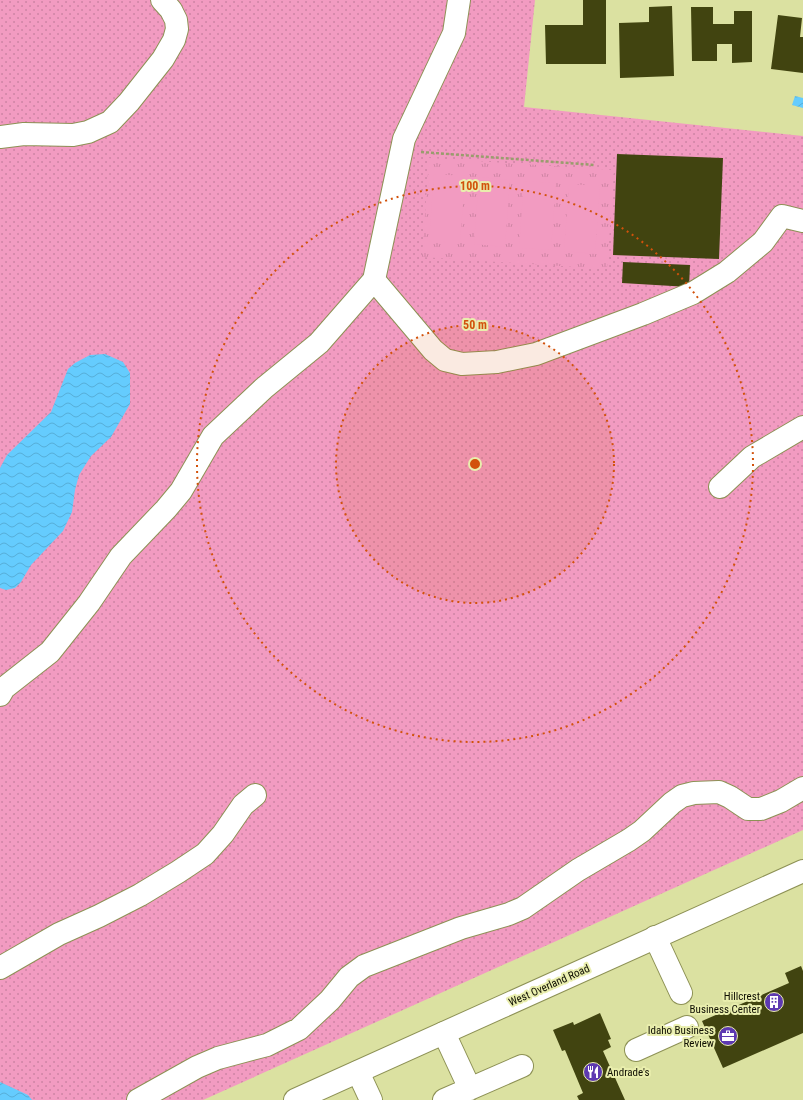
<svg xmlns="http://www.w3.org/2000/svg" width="803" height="1100" font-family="'Roboto Condensed',sans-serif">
  <defs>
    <pattern id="grass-dots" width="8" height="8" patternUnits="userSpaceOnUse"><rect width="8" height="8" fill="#f29bc1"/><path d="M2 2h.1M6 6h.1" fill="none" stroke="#ce84a4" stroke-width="1.8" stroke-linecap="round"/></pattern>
    <pattern id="park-tufts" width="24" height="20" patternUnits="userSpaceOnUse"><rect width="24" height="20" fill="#f29bc1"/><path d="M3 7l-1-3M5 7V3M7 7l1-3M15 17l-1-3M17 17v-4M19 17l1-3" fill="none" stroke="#ce84a4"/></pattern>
    <pattern id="water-waves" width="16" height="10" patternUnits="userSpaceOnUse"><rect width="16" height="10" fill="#65ccfe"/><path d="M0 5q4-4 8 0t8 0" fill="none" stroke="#56aed8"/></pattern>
  </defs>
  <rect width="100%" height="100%" fill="#dbe1a1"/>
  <!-- grass -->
  <path fill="url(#grass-dots)" d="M0,0h535l-11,107 279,29v694l-600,270h-203z"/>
  <!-- park -->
  <path fill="url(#park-tufts)" d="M429,158l185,12 -7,99 -185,-12z"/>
  <!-- pitch -->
  <path fill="#f29bc1" d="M434,174l31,2 -5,67 -31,-2z
    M479,177l31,3 -5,67 -31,-3z
    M524,181l32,2 -5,67 -32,-2z
    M569,184l31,2 -5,68 -31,-3z"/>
  <!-- water -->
  <path fill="url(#water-waves)" d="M795,96l8,2v10l-11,-3z
    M105,354l18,8 7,11v31l-19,33 -20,19 -12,19 -4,15 -3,22 -9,19 -32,34 -10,17 -6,6 -9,2 -6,-2v-120l7,-13 44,-43 17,-43 7,-6 15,-8z
    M0,1082l28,13 4,5h-32z"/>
  <!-- building -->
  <path fill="#414410" d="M583,0h23v64h-60l-1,-39h38z
    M672,6l2,70 -54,2 -1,-55 30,-1v-15z
    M691,7h22v17h21v-13h18v51l-20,1v-19h-15v17h-25z
    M778,15l24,3 -2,19h3v36l-32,-4z
    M617,154l106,4 -4,101 -106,-4z
    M623,262l67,3 -1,22 -67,-4z
    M801,966l2,5v62l-80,35 -21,-47 87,-38 -4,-10z
    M600,1013l11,26 -3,1 3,7 -8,4 22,49h-46l-2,-4 6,-3 -18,-43 -3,1 -9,-21 20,-8 1,3z"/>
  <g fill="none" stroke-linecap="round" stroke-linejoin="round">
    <defs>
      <path id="minor" d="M459,0l-5,33 -50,106 -30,141 59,70 12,10 17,4 35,-2 39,-8 107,-40 50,-21 34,-21 36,-30 19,-26 21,5
        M0,137l24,-3 49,1 15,-3 22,-10 19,-20 34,-43 11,-19 3,-11 -1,-9 -5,-10 -9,-10
        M720,487l32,-30 51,-30
        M0,695l4,-7 46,-36 39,-49 32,-47 45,-47 15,-18 32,-55 51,-48 55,-45 55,-63
        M655,937l26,56
        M0,968l59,-34 40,-18 41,-21 38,-23 27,-18 18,-20 20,-29 12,-10
        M444,1033l26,56
        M636,1050l51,-23
        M358,1072l13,28
        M138,1100l59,-33 21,-9 49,-13 32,-16 31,-29 19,-23 15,-11 97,-38 48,-14 14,-6 55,-38 51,-30 13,-9 30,-28 10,-7 12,-3 25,-1 11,5 18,12h13l20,-8 22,-13
        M444,1100l78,-34"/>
      <path id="major" d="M295,1100l508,-229"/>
    </defs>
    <!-- minor casing -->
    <use href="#minor" stroke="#8d9155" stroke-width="24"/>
    <!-- major casing -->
    <use href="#major" stroke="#8d9155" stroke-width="24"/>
    <!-- path -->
    <path stroke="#999d6d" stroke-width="2.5" stroke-dasharray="3 2" stroke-linecap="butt" d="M421,152l173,13"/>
    <!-- minor -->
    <use href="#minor" stroke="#fff" stroke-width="22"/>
    <!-- major -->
    <use href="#major" stroke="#fff" stroke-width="22"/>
  </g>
  <!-- distance rings -->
  <circle cx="475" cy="464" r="139" fill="#d2520b" fill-opacity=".12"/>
  <g fill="none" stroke="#d2520b" stroke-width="2" stroke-dasharray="2 4">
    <circle cx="475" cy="464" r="139"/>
    <circle cx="475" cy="464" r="278"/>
  </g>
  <!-- icons -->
  <defs>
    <symbol id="building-disc" viewBox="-11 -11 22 22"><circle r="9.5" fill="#5d39b1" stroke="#e9eead"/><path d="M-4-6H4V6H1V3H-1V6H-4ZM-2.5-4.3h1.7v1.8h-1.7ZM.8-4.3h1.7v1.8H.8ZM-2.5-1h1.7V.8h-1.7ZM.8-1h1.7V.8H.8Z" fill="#fff"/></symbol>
    <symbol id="office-disc" viewBox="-11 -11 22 22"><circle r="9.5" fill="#5d39b1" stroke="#e9eead"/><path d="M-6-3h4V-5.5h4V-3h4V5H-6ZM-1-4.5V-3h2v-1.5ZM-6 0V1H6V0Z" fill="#fff"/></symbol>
    <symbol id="restaurant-disc" viewBox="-11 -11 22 22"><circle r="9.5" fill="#5d39b1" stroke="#e9eead"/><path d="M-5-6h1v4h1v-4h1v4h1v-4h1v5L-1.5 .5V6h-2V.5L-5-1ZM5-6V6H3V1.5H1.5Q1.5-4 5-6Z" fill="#fff"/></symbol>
  </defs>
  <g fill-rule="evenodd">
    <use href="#building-disc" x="763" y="991" width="22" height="22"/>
    <use href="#office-disc" x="717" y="1025" width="22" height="22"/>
    <use href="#restaurant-disc" x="582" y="1061" width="22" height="22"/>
  </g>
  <g text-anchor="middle" stroke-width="4" stroke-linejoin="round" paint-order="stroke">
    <!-- street labels -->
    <g font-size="11" fill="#0e0e00" stroke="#e9eead">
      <text transform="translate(549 985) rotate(-24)" y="4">West Overland Road</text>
    </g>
    <!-- poi labels -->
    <g font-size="11" fill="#0e0e00" stroke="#e9eead" text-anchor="end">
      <text x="760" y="1000">Hillcrest<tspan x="760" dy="13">Business Center</tspan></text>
      <text x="714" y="1034">Idaho Business<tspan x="714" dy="13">Review</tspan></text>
      <text x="607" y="1076" text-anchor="start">Andrade's</text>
    </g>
  </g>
  <circle cx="475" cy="464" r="6" fill="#d2520b" stroke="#e9eead" stroke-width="2"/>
  <g font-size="12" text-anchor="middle" font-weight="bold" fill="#d2520b" stroke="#e9eead" stroke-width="4" stroke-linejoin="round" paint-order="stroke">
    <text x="475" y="190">100 m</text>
    <text x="475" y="329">50 m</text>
  </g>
</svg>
